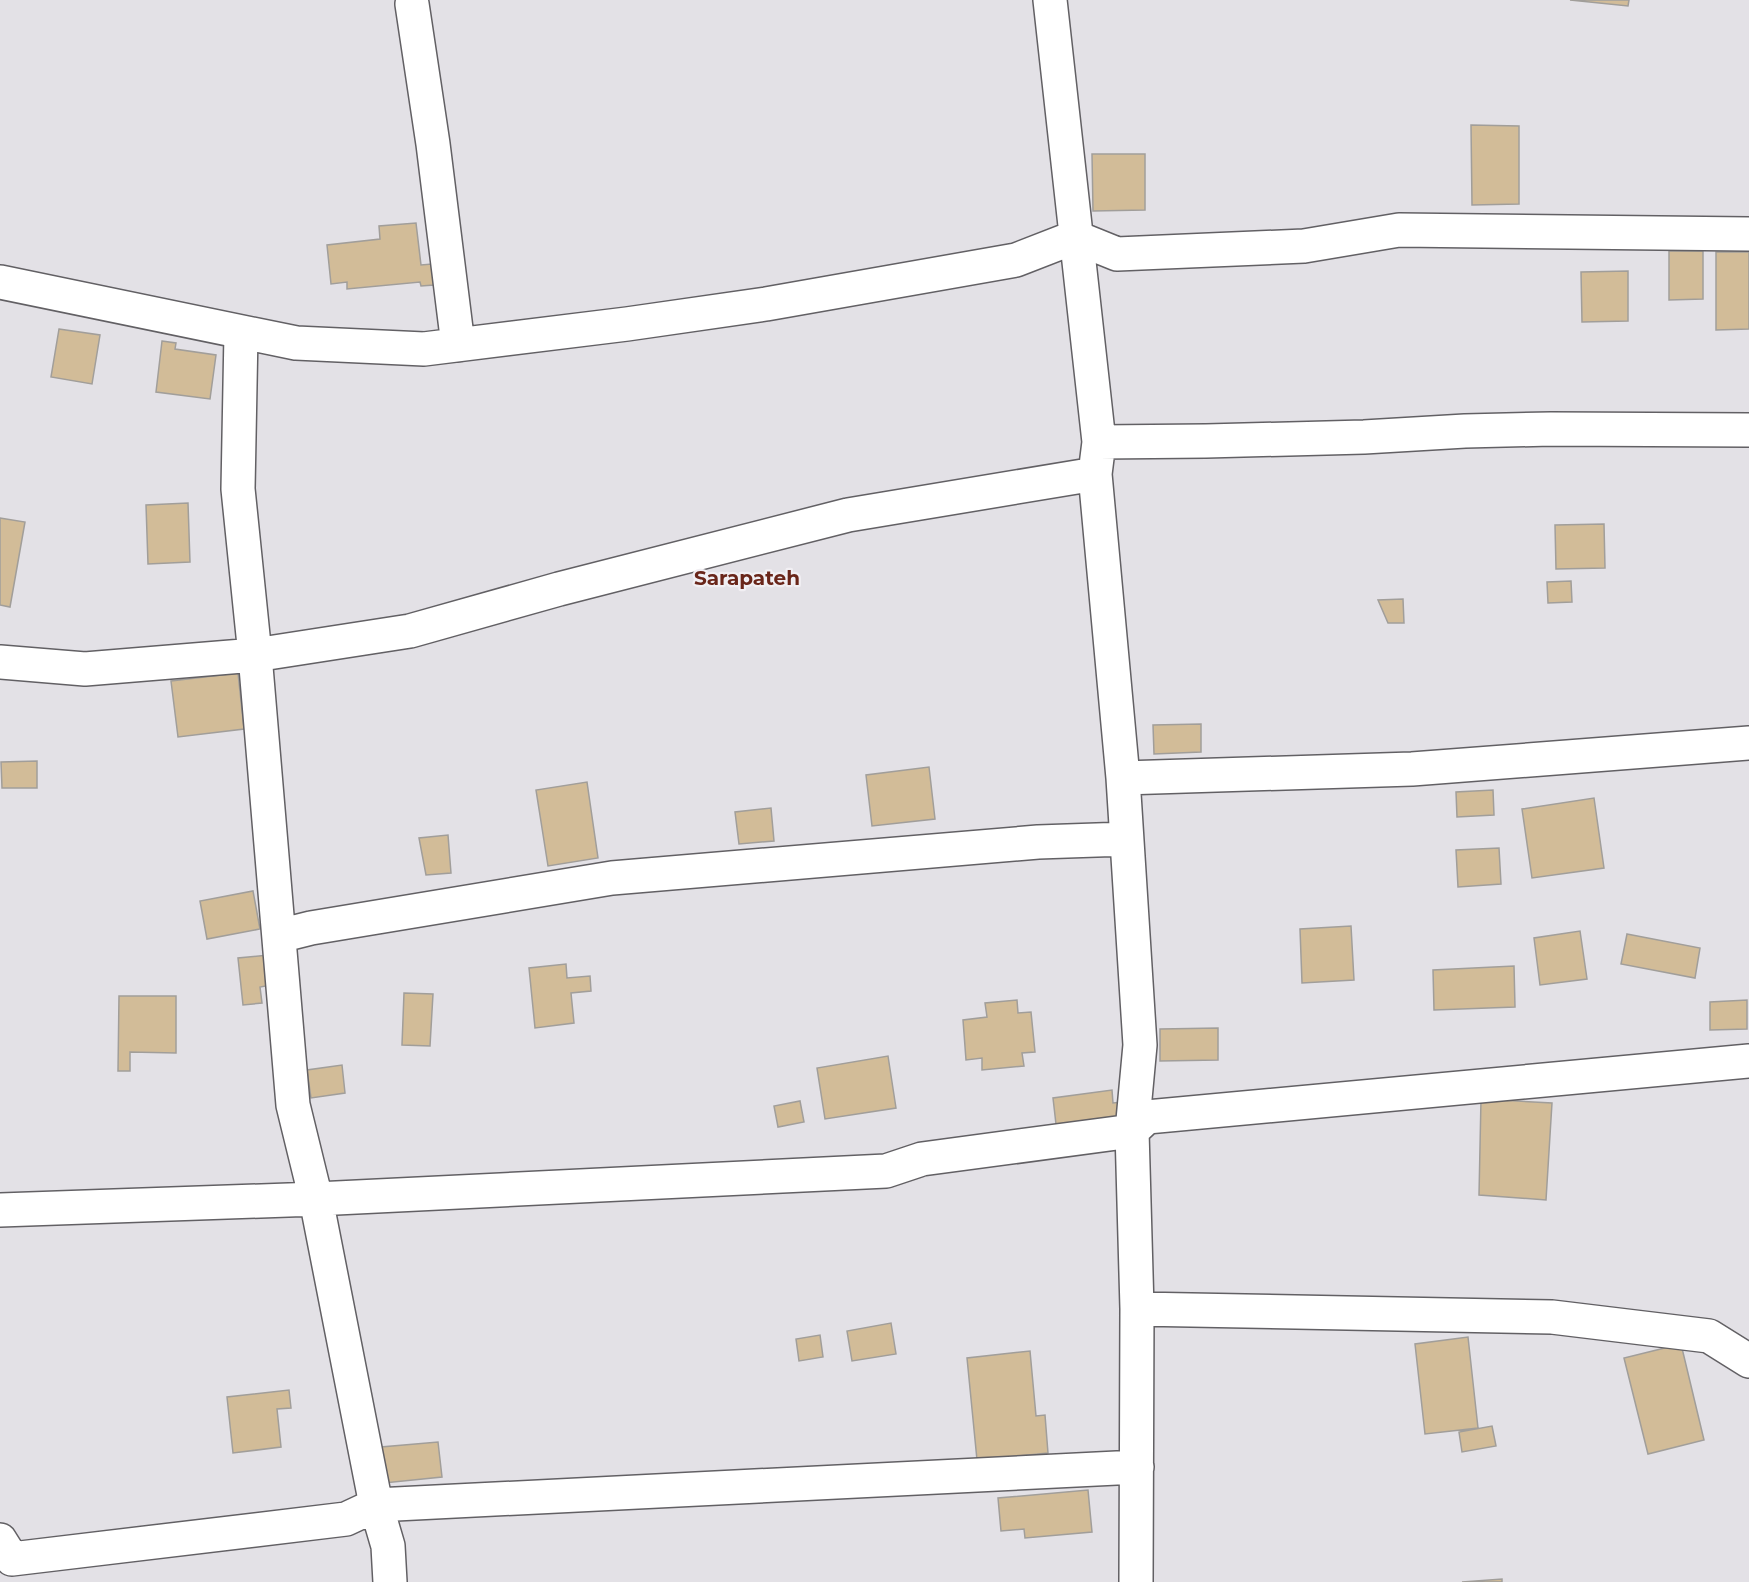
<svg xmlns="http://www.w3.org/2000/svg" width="1749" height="1582" font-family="Montserrat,sans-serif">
  <rect width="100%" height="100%" fill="#e3e1e6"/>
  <!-- building -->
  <path fill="#d2bc98" stroke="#a19e9a" stroke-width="1.5" d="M1570,0h59l-1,6z
    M1471,125l48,1v78l-47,1z
    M1092,154h53v56l-52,1z
    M416,223l5,42 11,-1 2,21 -13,1 -1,-4 -73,7v-7l-16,2 -4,-39 53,-6 -1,-13z
    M1669,251h34v48l-34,1z
    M1716,252h33v77l-33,1z
    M1628,271v50l-46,1 -1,-50z
    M59,329l41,6 -8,49 -41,-7z
    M162,341l14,2 -1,6 41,6 -6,44 -54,-7z
    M188,503l2,59 -42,2 -2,-59z
    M0,518l25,4 -15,85 -10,-2z
    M1604,524l1,44 -49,1 -1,-44z
    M1571,581l1,21 -24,1 -1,-21z
    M1403,599l1,24h-16l-10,-23z
    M238,673l6,56 -66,8 -7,-56z
    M1201,724v28l-47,2 -1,-29z
    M37,761v27h-35l-1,-26z
    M929,767l6,52 -63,7 -6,-51z
    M587,782l11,76 -50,8 -12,-76z
    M1493,790l1,25 -37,2 -1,-25z
    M1594,798l10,70 -72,10 -10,-69z
    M771,808l3,33 -35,3 -4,-32z
    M448,835l3,38 -25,2 -7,-37z
    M1499,848l2,36 -43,3 -2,-37z
    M253,891l7,38 -53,10 -7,-38z
    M1351,926l3,54 -52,3 -2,-54z
    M1580,931l7,48 -47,6 -6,-47z
    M1627,934l73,14 -5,30 -74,-14z
    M268,955l3,30 -11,2 2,16 -19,2 -5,-47z
    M566,964l1,14 23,-2 1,15 -20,2 3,30 -39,5 -6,-60z
    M1514,966l1,41 -81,3 -1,-40z
    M404,993l29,1 -3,52 -28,-1z
    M119,996h57v57l-46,-1v19h-12z
    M1017,1000l1,13 13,-1 4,40 -13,1 2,13 -42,4v-12l-16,2 -3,-40 24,-3 -2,-14z
    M1747,1000v29l-37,1v-28z
    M1218,1028v32l-58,1v-32z
    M888,1056l8,52 -71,11 -8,-51z
    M342,1065l3,28 -34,5 -4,-28z
    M1112,1090l1,13 9,-1 3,24 -68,7 -4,-35z
    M1481,1099l71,4 -6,97 -67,-5z
    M800,1101l4,21 -26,5 -4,-21z
    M891,1323l5,31 -44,7 -5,-30z
    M820,1335l3,22 -24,4 -3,-22z
    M1468,1337l10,91 -53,6 -10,-90z
    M1681,1344l23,96 -56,14 -24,-96z
    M1030,1351l6,65 9,-1 3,38 -71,7 -10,-102z
    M289,1390l2,18 -14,1 4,38 -48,6 -6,-56z
    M1492,1426l4,20 -34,6 -3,-20z
    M438,1442l4,35 -58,6 -3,-36z
    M1088,1490l4,42 -67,6 -1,-9 -23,2 -3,-33z
    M1502,1579v3h-40z"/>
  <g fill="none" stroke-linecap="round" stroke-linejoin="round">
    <defs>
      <path id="minor" d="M1050,0l49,442 -4,32 28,304 17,267 -8,86 5,178 -1,273
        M412,4l21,140 25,201
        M0,282l296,61 128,6 203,-25 139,-20 250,-44 59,-23 42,17 187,-8 95,-16 350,4
        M241,333l-3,156 17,166 38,450 23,94 60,306 12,41 2,36
        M1099,442l107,-1 158,-4 101,-6 86,-2 198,1
        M0,662l85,7 170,-14 155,-24 149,-42 289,-74 247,-41
        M1123,778l289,-9 337,-26
        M279,936l32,-8 301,-50 426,-36 88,-3
        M0,1210l316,-11 570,-28 36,-12 210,-28 15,-14 602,-56
        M1137,1309l415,8 157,19 40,25
        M0,1540l12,19 334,-40 30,-14 761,-38"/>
    </defs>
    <!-- minor casing -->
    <use href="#minor" stroke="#626064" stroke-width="36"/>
    <!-- minor -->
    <use href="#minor" stroke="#fff" stroke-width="33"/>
  </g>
  <g text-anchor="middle" stroke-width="4.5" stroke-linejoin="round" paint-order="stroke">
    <!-- quarter labels -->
    <g font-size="20" font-weight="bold" fill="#692519" stroke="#f1eff3">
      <text x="747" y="585">Sarapateh</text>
    </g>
  </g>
</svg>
